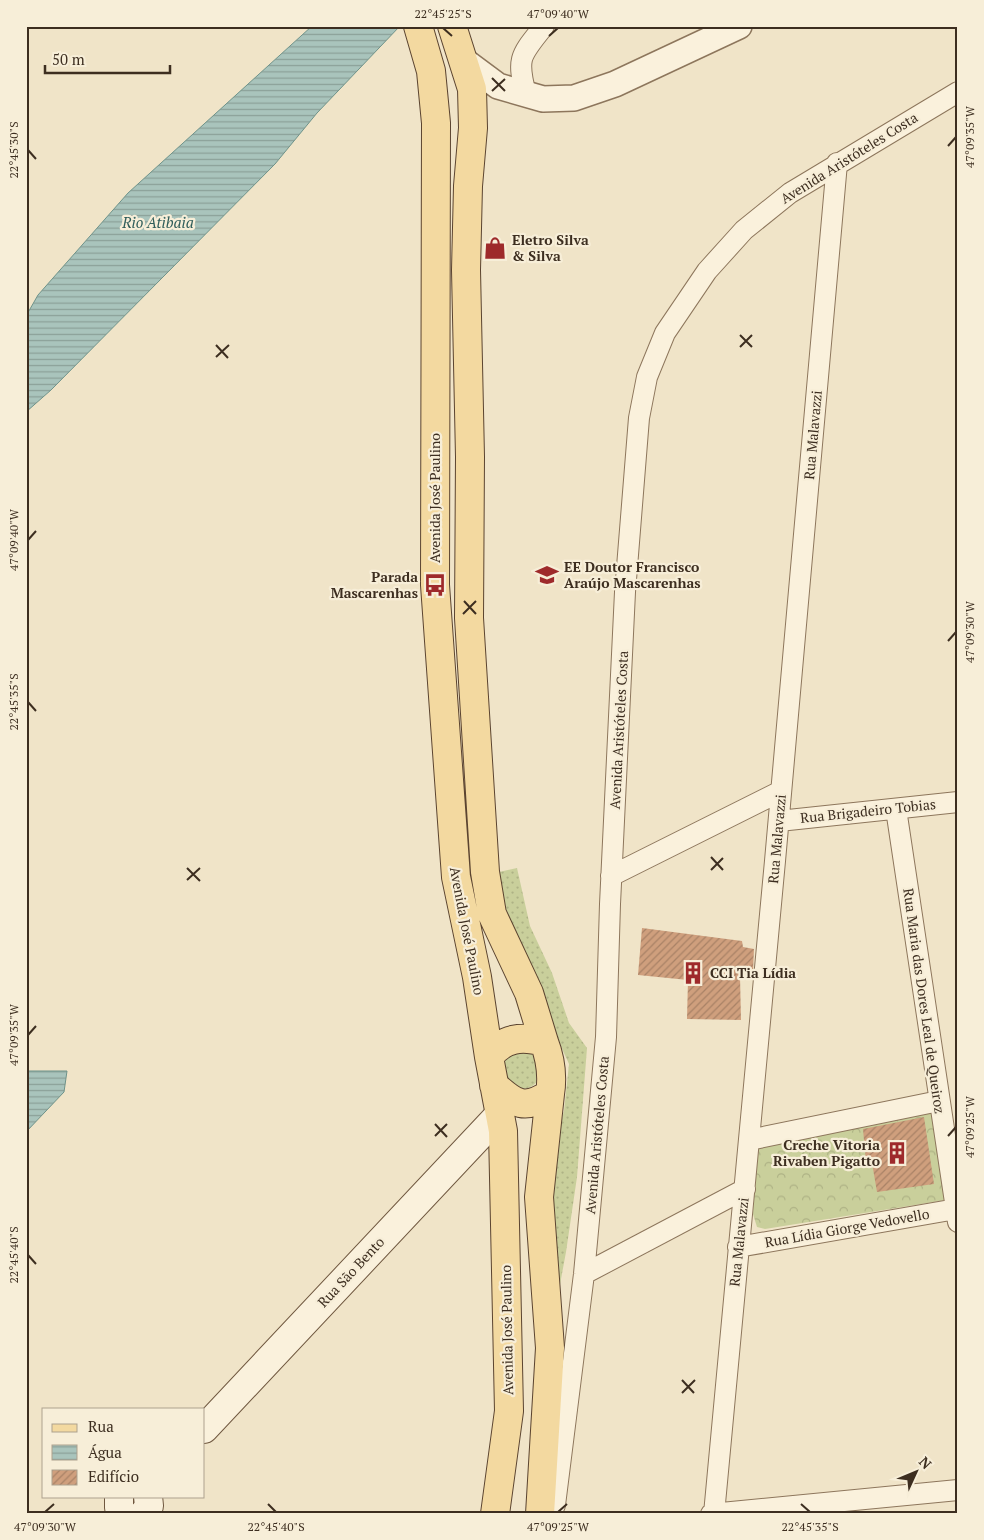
<svg xmlns="http://www.w3.org/2000/svg" width="984" height="1540" font-family="'PT Serif',serif">
  <defs>
    <pattern id="grass-dots" width="8" height="8" patternUnits="userSpaceOnUse" patternTransform="scale(1.25)"><rect width="8" height="8" fill="#c9cf9b"/><path d="M2 2h.1M6 6h.1" fill="none" stroke="#aeb285" stroke-width="1.8" stroke-linecap="round"/></pattern>
    <pattern id="forest-crowns" width="20" height="18" patternUnits="userSpaceOnUse" patternTransform="scale(1.25)"><rect width="20" height="18" fill="#c9cf9b"/><path d="M2 6a3 3 0 1 1 6 0M12 15a3 3 0 1 1 6 0" fill="none" stroke="#aeb285"/></pattern>
    <pattern id="water-rules" width="6" height="5" patternUnits="userSpaceOnUse" patternTransform="scale(1.25)"><rect width="6" height="5" fill="#a9c4bc"/><path d="M0 2.5h6" fill="none" stroke="#8ba098"/></pattern>
    <pattern id="building-hatch" width="6" height="6" patternUnits="userSpaceOnUse" patternTransform="scale(1.25)"><rect width="6" height="6" fill="#cf9f7d"/><path d="M-1 1l2-2M0 6l6-6M5 7l2-2" fill="none" stroke="#a98266"/></pattern>
  </defs>
  <rect width="100%" height="100%" fill="#f0e4c8"/>
  <!-- grass -->
  <path fill="url(#grass-dots)" d="M517,868l13,58 22,47 17,50 18,25 -10,129 -11,75 -24,130 6,-212 16,-59 5,-47 -70,-154 -4,-37z
    M503 1070a19 19 0 1 1 38 0a19 19 0 1 1-38 0Z"/>
  <!-- forest -->
  <path fill="url(#forest-crowns)" d="M935,1112l11,88 -181,29 -8,-2 -4,-13 3,-69z"/>
  <!-- water -->
  <path fill="url(#water-rules)" stroke="#6f938a" d="M312,26h88l-83,87 -42,51 -224,226 -25,22v-96l12,-21 90,-102z
    M26,1071h41l-3,21 -38,40z"/>
  <!-- building -->
  <path fill="url(#building-hatch)" d="M642,928l100,13 1,6 11,2 -1,22 -13,5 1,44 -54,-1 1,-39 -50,-5z
    M924,1117l10,67 -57,8 -5,-29h-6l-3,-34z"/>
  <g fill="none" stroke-linecap="round" stroke-linejoin="round">
    <defs>
      <path id="minor" d="M526,94c-10,-37 -5,-39 18,-68
        M896,809l62,413
        M779,821l179,-19
        M611,876l170,-85
        M749,1140l190,-39
        M738,1247l218,-38
        M584,1274l161,-85
        M551,1514l4,-9 29,-231 22,-237 4,-133 15,-312 14,-174 8,-41 18,-44 42,-62 37,-41 46,-37 168,-101
        M711,1514l247,-24
        M714,1514l61,-653 62,-698"/>
      <path id="tertiary" d="M463,60l35,26 45,13 31,-1 41,-14 124,-58"/>
      <path id="secondary" d="M204,1429l295,-314
        M119,1496v12l4,6
        M144,1514l5,-8 -1,-10"/>
      <path id="primary" d="M418,26l13,45 5,52 -1,462 21,292 21,100 12,80
        M452,26l20,63 1,39 -5,58 -2,84 4,187 -1,161 16,254 7,42 37,79 15,49
        M494,1085c22,20 30,25 56,9 3,-19 1,-34 -6,-52 -22,-6 -40,-5 -55,15l14,74 6,280 -14,103
        M540,1514l10,-166 -11,-151 11,-103"/>
    </defs>
    <!-- minor casing -->
    <use href="#minor" stroke="#8d765c" stroke-width="22"/>
    <!-- tertiary casing -->
    <use href="#tertiary" stroke="#8d765c" stroke-width="28"/>
    <!-- secondary casing -->
    <use href="#secondary" stroke="#6f573f" stroke-width="30"/>
    <!-- primary casing -->
    <use href="#primary" stroke="#5b4430" stroke-width="30"/>
    <!-- minor -->
    <use href="#minor" stroke="#faf1dc" stroke-width="20"/>
    <!-- tertiary -->
    <use href="#tertiary" stroke="#faf1dc" stroke-width="25"/>
    <!-- secondary -->
    <use href="#secondary" stroke="#faf1dc" stroke-width="28"/>
    <!-- primary -->
    <use href="#primary" stroke="#f3d9a0" stroke-width="28"/>
  </g>
  <!-- ticks -->
  <path fill="none" stroke="#3d2e20" stroke-width="2" d="M443,28l9,8M549,36l9,-8M492,78l13,13M492,91l13,-12M948,146l8,-9M28,150l8,9M740,335l12,12M216,345l12,13M740,347l12,-12M216,357l13,-12M28,540l8,-9M464,601l12,13M463,614l13,-13M948,641l8,-9M28,702l8,9M711,857l12,13M187,868l13,13M711,870l12,-12M187,880l13,-12M28,1035l8,-9M435,1124l12,13M435,1136l12,-12M948,1136l8,-9M28,1255l8,9M682,1380l12,13M682,1393l13,-13M268,1504l8,8M801,1504l9,8M45,1512l9,-8M558,1512l9,-8"/>
  <!-- icons -->
  <defs>
    <symbol id="shop-bare" viewBox="-9 -9 18 18"><path d="M-5-2.5h2.3a2.7 3.5 0 0 1 5.4 0H5L5.5 6h-11ZM-1.5-2.5h3a1.5 2.3 0 0 0-3 0Z" fill="#9e2a2b" stroke="#f7eed8" stroke-width="2.5" paint-order="stroke"/></symbol>
    <symbol id="school-bare" viewBox="-9 -9 18 18"><path d="M0-5L7-2L0 1L-7-2ZM-4 1L0 2.5L4 1V4Q0 6-4 4Z" fill="#9e2a2b" stroke="#f7eed8" stroke-width="2.5" paint-order="stroke"/></symbol>
    <symbol id="bus-bare" viewBox="-9 -9 18 18"><path d="M-5-6H5V4H4V6H2V4H-2V6H-4V4H-5ZM-3.5-4V0h7V-4ZM-3.5 1.2v1.5H-2V1.2ZM2 1.2v1.5H3.5V1.2Z" fill="#9e2a2b" stroke="#f7eed8" stroke-width="2.5" paint-order="stroke"/></symbol>
    <symbol id="building-bare" viewBox="-9 -9 18 18"><path d="M-4-6H4V6H1V3H-1V6H-4ZM-2.5-4.3h1.7v1.8h-1.7ZM.8-4.3h1.7v1.8H.8ZM-2.5-1h1.7V.8h-1.7ZM.8-1h1.7V.8H.8Z" fill="#9e2a2b" stroke="#f7eed8" stroke-width="2.5" paint-order="stroke"/></symbol>
  </defs>
  <g fill-rule="evenodd">
    <use href="#shop-bare" x="479" y="232" width="32" height="32"/>
    <use href="#school-bare" x="531" y="559" width="32" height="32"/>
    <use href="#bus-bare" x="419" y="569" width="32" height="32"/>
    <use href="#building-bare" x="677" y="957" width="32" height="32"/>
    <use href="#building-bare" x="881" y="1137" width="32" height="32"/>
  </g>
  <g text-anchor="middle" stroke-width="4.5" stroke-linejoin="round" paint-order="stroke">
    <!-- street labels -->
    <g font-size="14" fill="#3d2e20" stroke="#f7eed8">
      <text transform="translate(849 158) rotate(-32)" y="5">Avenida Aristóteles Costa</text>
      <text transform="translate(813 435) rotate(-85)" y="5">Rua Malavazzi</text>
      <text transform="translate(435 498) rotate(-90)" y="5">Avenida José Paulino</text>
      <text transform="translate(619 730) rotate(-87)" y="5">Avenida Aristóteles Costa</text>
      <text transform="translate(868 811) rotate(-6)" y="5">Rua Brigadeiro Tobias</text>
      <text transform="translate(777 839) rotate(-85)" y="5">Rua Malavazzi</text>
      <text transform="translate(467 931) rotate(79)" y="5">Avenida José Paulino</text>
      <text transform="translate(924 1001) rotate(82)" y="5">Rua Maria das Dores Leal de Queiroz</text>
      <text transform="translate(597 1135) rotate(-85)" y="5">Avenida Aristóteles Costa</text>
      <text transform="translate(847 1228) rotate(-10)" y="5">Rua Lídia Giorge Vedovello</text>
      <text transform="translate(739 1242) rotate(-84)" y="5">Rua Malavazzi</text>
      <text transform="translate(351 1272) rotate(-47)" y="5">Rua São Bento</text>
      <text transform="translate(507 1330) rotate(-91)" y="5">Avenida José Paulino</text>
    </g>
    <!-- poi labels -->
    <g font-size="14" font-weight="bold" fill="#3d2e20" stroke="#f7eed8" text-anchor="start">
      <text x="512" y="245">Eletro Silva<tspan x="512" dy="16">&amp; Silva</tspan></text>
      <text x="564" y="572">EE Doutor Francisco<tspan x="564" dy="16">Araújo Mascarenhas</tspan></text>
      <text x="418" y="582" text-anchor="end">Parada<tspan x="418" dy="16">Mascarenhas</tspan></text>
      <text x="710" y="978">CCI Tia Lídia</text>
      <text x="880" y="1150" text-anchor="end">Creche Vitoria<tspan x="880" dy="16">Rivaben Pigatto</tspan></text>
    </g>
    <!-- water labels -->
    <g font-size="15" font-style="italic" fill="#2f5d5a" stroke="#f7eed8">
      <text x="158" y="228">Rio Atibaia</text>
    </g>
  </g>
  <!-- border -->
  <rect width="984" height="1540" fill="none" stroke="#f7eed8" stroke-width="55"/>
  <!-- legend -->
  <rect x="42" y="1408" width="162" height="90" fill="#f7eed8" stroke="#ada18e"/>
  <rect x="52" y="1424" width="25" height="8" fill="#f3d9a0" stroke="#ada18e"/>
  <text x="88" y="1432" font-size="15" fill="#3d2e20">Rua</text>
  <rect x="52" y="1445" width="25" height="15" fill="url(#water-rules)" stroke="#ada18e"/>
  <text x="88" y="1458" font-size="15" fill="#3d2e20">Água</text>
  <rect x="52" y="1470" width="25" height="15" fill="url(#building-hatch)" stroke="#ada18e"/>
  <text x="88" y="1482" font-size="15" fill="#3d2e20">Edifício</text>
  <!-- north arrow -->
  <g transform="translate(916 1472) rotate(46)" stroke="#f7eed8" stroke-width="4" paint-order="stroke">
  <path d="M0-4L9 19L0 12L-9 19Z" fill="#3d2e20"/>
  <text y="-8" font-size="14" font-weight="bold" text-anchor="middle" fill="#3d2e20">N</text>
  </g>
  <!-- scale -->
  <path d="M45 65v8h125v-8" fill="none" stroke="#3d2e20" stroke-width="2.5"/>
  <text x="52" y="65" font-size="15" fill="#3d2e20" stroke="#f7eed8" stroke-width="4" paint-order="stroke">50 m</text>
  <rect x="28" y="28" width="928" height="1484" fill="none" stroke="#3d2e20" stroke-width="2"/>
  <g font-size="12" text-anchor="middle" fill="#3d2e20">
    <text x="443" y="18">22°45'25"S</text>
    <text x="558" y="18">47°09'40"W</text>
    <text transform="translate(970 137) rotate(-90)" y="4">47°09'35"W</text>
    <text transform="translate(14 150) rotate(-90)" y="4">22°45'30"S</text>
    <text transform="translate(14 540) rotate(-90)" y="4">47°09'40"W</text>
    <text transform="translate(970 632) rotate(-90)" y="4">47°09'30"W</text>
    <text transform="translate(14 702) rotate(-90)" y="4">22°45'35"S</text>
    <text transform="translate(14 1035) rotate(-90)" y="4">47°09'35"W</text>
    <text transform="translate(970 1127) rotate(-90)" y="4">47°09'25"W</text>
    <text transform="translate(14 1255) rotate(-90)" y="4">22°45'40"S</text>
    <text x="45" y="1531">47°09'30"W</text>
    <text x="276" y="1531">22°45'40"S</text>
    <text x="558" y="1531">47°09'25"W</text>
    <text x="810" y="1531">22°45'35"S</text>
  </g>
</svg>
